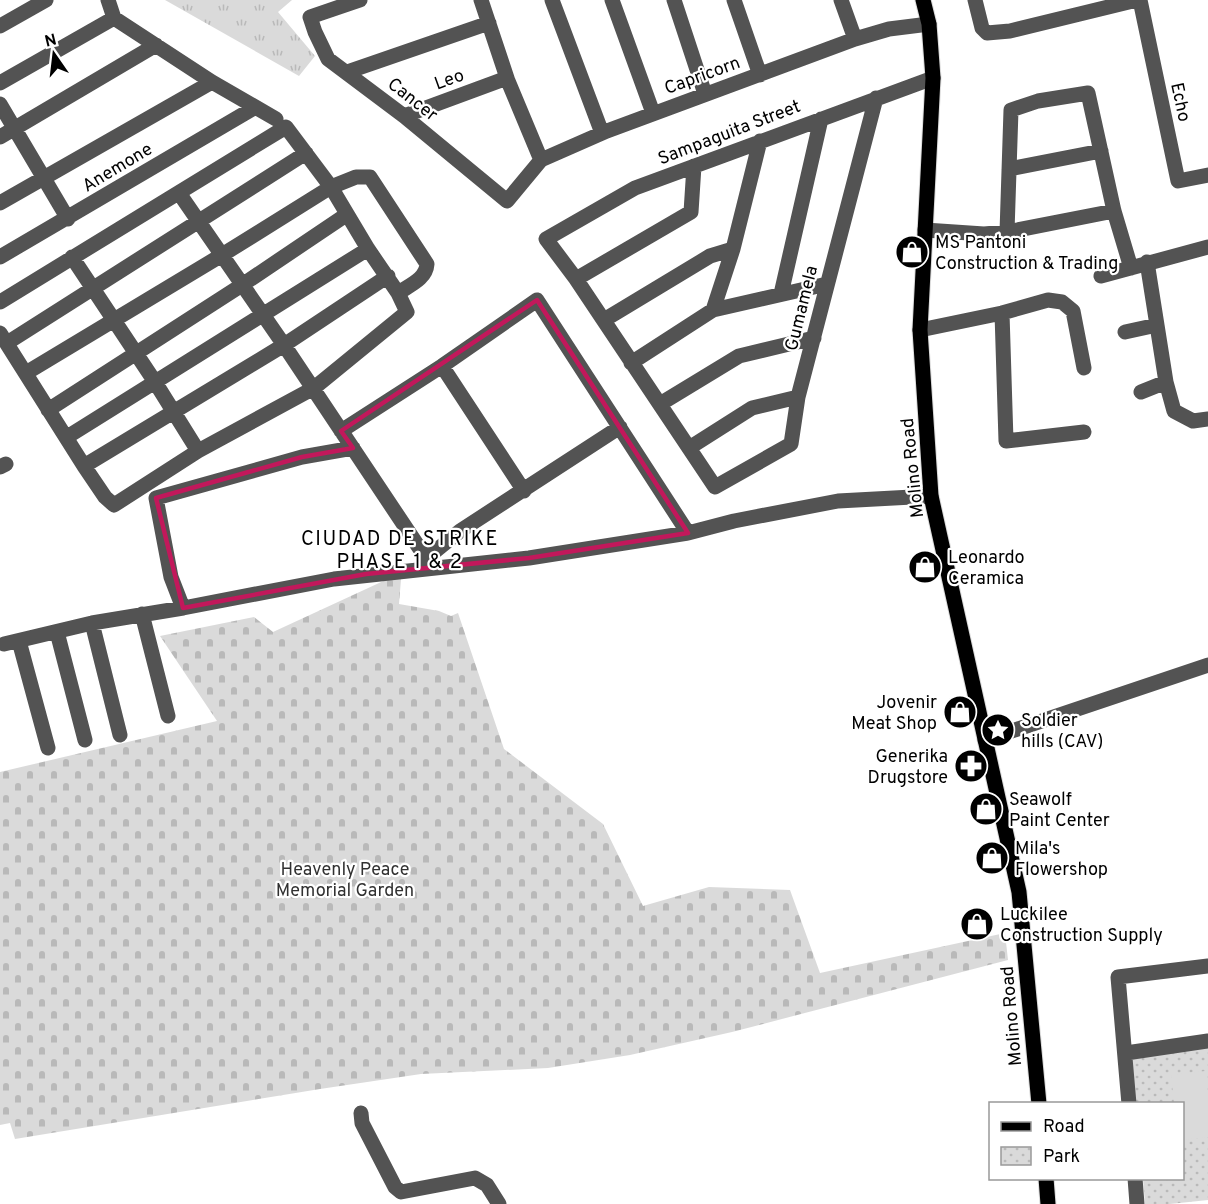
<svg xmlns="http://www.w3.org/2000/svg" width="1208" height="1204" font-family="Overpass,sans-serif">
  <defs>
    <pattern id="grass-tufts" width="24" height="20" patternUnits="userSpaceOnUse" patternTransform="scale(1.5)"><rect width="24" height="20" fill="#dadada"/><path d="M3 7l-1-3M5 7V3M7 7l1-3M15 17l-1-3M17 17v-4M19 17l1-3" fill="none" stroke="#b9b9b9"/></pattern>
    <pattern id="cemetery-stones" width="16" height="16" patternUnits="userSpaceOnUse" patternTransform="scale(1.5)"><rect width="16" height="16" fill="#dadada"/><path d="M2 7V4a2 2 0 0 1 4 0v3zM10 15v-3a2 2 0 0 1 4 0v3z" fill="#b9b9b9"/></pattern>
    <pattern id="park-dots" width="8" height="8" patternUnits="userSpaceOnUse" patternTransform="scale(1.5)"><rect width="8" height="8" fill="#dadada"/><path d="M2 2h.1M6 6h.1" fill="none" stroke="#b9b9b9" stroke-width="1.8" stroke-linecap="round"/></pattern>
  </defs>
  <rect width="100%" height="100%" fill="#fff"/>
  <!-- grass -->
  <path fill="url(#grass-tufts)" d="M165,0h127l-14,12 37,44 -16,20z"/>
  <!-- cemetery -->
  <path fill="url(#cemetery-stones)" d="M392,577l9,2 -2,25 40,7 12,5 7,-3 46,136 99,75 40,82 66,-19 81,3 30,83 185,-40 3,27 -276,72 -102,23 -82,13 -127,6 -101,15 -305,50 -5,-16 -10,2v-353l217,-51 -57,-85 94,-19 19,15z"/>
  <!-- park -->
  <path fill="url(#park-dots)" d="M1208,1046v154l-38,4h-25l-2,-25 39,-1v-74l-47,-1 -5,-47z"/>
  <!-- pitch -->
  <path fill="#dadada" d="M1205,1071l3,26v40l-25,3 -1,-36 -8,-1 -3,-28z"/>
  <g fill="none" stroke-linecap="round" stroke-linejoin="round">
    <defs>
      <path id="major" d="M923,0l6,24 4,54 -13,252 11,166 88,396 20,212
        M1046,1178l2,26"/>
    </defs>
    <!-- major casing -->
    <use href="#major" stroke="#dbdbdb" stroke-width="17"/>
    <!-- minor -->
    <path stroke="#535353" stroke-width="15" d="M108,0l6,18 98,64 64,37
      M360,0l-50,17 5,15 13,27 76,57 103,85 34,-41 66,-29 248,-92 34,-10 40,-5
      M481,0l27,81 33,79
      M552,0l50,133
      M612,0l41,113
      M674,0l31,94
      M734,0l26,75
      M841,0l14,39
      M975,0l7,28 5,5 23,-2 127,-31
      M1140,0l38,181 30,-6
      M0,26l46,-26
      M347,72l142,-49
      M0,83l114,-65
      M876,98l-78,299 -7,47 -76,43 -139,-208 -30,-40 89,-51 298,-110
      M0,104l68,115
      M404,116l103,-38
      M0,137l156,-92
      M1009,169l92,-18
      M179,193l105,152 148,222
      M0,203l212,-121
      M925,230l59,4 23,-2 107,-21
      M1007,232l4,-122 27,-9 50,-8 26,118 17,57
      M0,257l254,-149
      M72,257l83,125 43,69
      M1147,262l19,120 8,29 19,10 15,-2
      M1101,276l107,-29
      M576,279l115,-67 3,-46
      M781,294l40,-175
      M0,302l286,-175 45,60 37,62 30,44 9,19 -93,76 -116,63 -84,54 -9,-8 -21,-31 -84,-133
      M713,310l20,-61 27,-108
      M1002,313l4,128 78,-9
      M604,320l106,-64 23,-7
      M920,330l82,-17 46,-13 14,2 11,9 11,57
      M1125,332l32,-7
      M7,343l299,-190
      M631,363l82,-53 114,-26
      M442,366l82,125
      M26,373l196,-118 109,-68 25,-10h14l57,87c-1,15 -17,21 -29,29
      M1141,392l25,-10
      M660,404l79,-48 75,-18
      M48,410l194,-125 104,-70
      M341,431l101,-65 95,-66 151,233
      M67,437l301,-188
      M689,448l63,-40 46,-11
      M84,466l200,-121 104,-69
      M0,467l6,-3
      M428,557l32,-26 160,-104
      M183,608l-12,-31 -15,-79 146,-41 51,-9
      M142,614l26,102
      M92,623l28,112
      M57,632l28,108
      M19,641l29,107
      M4,644l88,-21 91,-15 151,-29 195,-21 159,-25 46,-12 104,-20 93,-5
      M985,740l223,-75
      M1126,1053l82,-12
      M1129,1104l-11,-127 90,-11
      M361,1113l1,10 33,64 6,5 74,-14 12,7 12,19
      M1135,1178l2,26"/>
    <!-- major -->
    <use href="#major" stroke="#000" stroke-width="15"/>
  </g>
  <!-- marked area -->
  <path fill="none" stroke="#c2185b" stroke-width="4.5" stroke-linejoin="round" d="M537,300l151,233 -159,25 -163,16 -183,34 -27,-110 146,-41 51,-9 -12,-17z"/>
  <!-- icons -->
  <defs>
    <symbol id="shop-disc" viewBox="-11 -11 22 22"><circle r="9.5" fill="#000" stroke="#fff"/><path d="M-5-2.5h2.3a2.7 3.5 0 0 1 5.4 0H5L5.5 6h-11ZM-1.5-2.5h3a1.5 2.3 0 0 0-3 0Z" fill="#fff"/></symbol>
    <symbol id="sight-disc" viewBox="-11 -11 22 22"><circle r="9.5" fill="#000" stroke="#fff"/><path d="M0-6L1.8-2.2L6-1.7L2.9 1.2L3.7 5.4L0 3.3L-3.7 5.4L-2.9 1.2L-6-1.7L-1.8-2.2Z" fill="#fff"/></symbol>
    <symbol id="pharmacy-disc" viewBox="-11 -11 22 22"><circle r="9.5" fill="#000" stroke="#fff"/><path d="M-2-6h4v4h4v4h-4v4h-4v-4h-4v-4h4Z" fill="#fff"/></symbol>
  </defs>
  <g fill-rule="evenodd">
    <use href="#shop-disc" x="893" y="233" width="38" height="38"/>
    <use href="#shop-disc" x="906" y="548" width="38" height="38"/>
    <use href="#shop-disc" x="941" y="693" width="38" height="38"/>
    <use href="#sight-disc" x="979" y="711" width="38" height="38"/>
    <use href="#pharmacy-disc" x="952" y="747" width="38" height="38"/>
    <use href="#shop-disc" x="967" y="790" width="38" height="38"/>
    <use href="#shop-disc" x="973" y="839" width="38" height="38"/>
    <use href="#shop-disc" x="958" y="905" width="38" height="38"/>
  </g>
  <g text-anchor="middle" stroke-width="4.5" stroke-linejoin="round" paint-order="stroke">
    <!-- street labels -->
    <g font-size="18" fill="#000" stroke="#fff">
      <text transform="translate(702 75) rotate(-20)" y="6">Capricorn</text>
      <text transform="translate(449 79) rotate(-20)" y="6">Leo</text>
      <text transform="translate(413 99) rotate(38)" y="6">Cancer</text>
      <text transform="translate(1181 102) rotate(78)" y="6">Echo</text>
      <text transform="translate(729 132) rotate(-21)" y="6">Sampaguita Street</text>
      <text transform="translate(117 167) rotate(-31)" y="6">Anemone</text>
      <text transform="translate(801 308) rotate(-76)" y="6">Gumamela</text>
      <text transform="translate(912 468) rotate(-96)" y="6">Molino Road</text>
      <text transform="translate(1011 1016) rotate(-95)" y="6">Molino Road</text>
    </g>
    <!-- poi labels -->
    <g font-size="18" fill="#000" stroke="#fff" text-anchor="start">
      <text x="935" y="248">MS Pantoni<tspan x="935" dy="21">Construction &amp; Trading</tspan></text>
      <text x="948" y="563">Leonardo<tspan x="948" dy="21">Ceramica</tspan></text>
      <text x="937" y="708" text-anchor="end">Jovenir<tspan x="937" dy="21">Meat Shop</tspan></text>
      <text x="1021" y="726">Soldier<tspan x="1021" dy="21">hills (CAV)</tspan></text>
      <text x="948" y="762" text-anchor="end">Generika<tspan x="948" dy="21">Drugstore</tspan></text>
      <text x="1009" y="805">Seawolf<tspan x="1009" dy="21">Paint Center</tspan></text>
      <text x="1015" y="854">Mila's<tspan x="1015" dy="21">Flowershop</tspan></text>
      <text x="1000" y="920">Luckilee<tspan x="1000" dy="21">Construction Supply</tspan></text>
    </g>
    <!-- park labels -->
    <g font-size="18" fill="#313131" stroke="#fff">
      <text x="345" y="875">Heavenly Peace<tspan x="345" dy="21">Memorial Garden</tspan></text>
    </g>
    <!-- neighbourhood labels -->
    <g font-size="20" letter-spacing="1.5" fill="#000" stroke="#fff">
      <text x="400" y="545">CIUDAD DE STRIKE<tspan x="400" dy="23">PHASE 1 &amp; 2</tspan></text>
    </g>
  </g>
  <!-- legend -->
  <rect x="989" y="1102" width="195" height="78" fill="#ffffff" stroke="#999999" stroke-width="1.5"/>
  <rect x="1001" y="1122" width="30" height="9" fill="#000000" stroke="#999999" stroke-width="1.5"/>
  <text x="1043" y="1132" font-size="18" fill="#000000">Road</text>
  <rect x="1001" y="1147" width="30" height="18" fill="url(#park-dots)" stroke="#999999" stroke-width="1.5"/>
  <text x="1043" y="1162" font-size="18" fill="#000000">Park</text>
  <!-- north arrow -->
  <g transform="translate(54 54) rotate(346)" stroke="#ffffff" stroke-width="4.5" paint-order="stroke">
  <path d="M0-4.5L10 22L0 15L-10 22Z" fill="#000000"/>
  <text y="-9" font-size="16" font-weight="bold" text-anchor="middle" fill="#000000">N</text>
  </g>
</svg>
